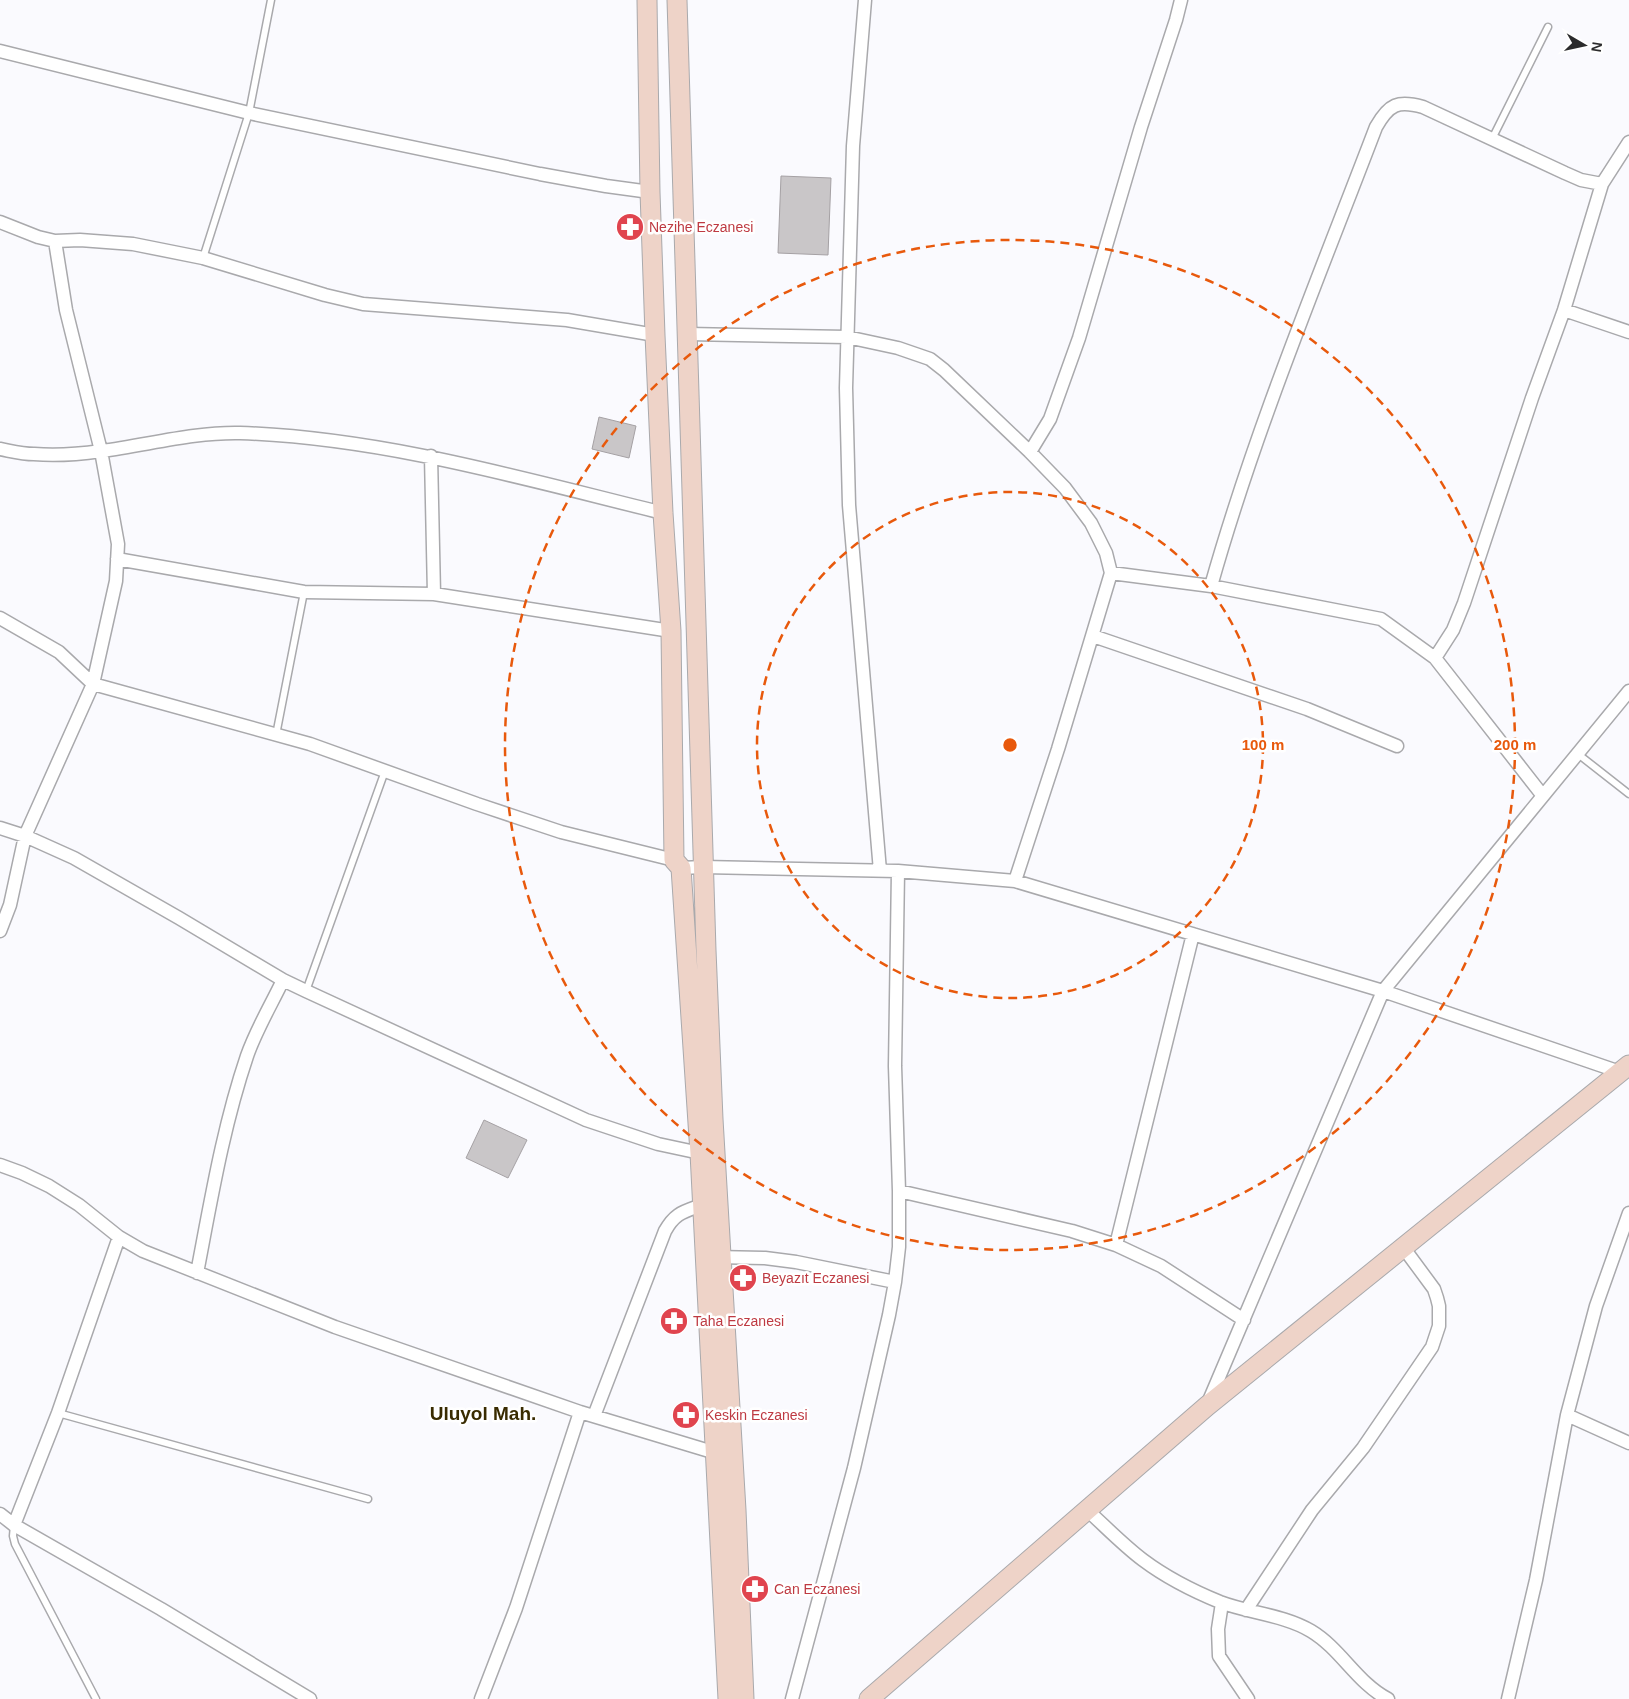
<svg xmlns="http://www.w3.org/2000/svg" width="1629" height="1699" font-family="Helvetica,sans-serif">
  <rect width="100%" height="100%" fill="#fafafe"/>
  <!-- building -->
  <path fill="#c9c6c8" stroke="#a5a1a4" d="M781,176l50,2 -3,77 -50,-2z
    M599,417l37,9 -7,32 -37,-9z
    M484,1120l43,20 -19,38 -42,-20z"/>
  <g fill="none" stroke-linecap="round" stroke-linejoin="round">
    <defs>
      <path id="lane" d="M1492,139l56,-112
        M203,258l46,-145 22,-113
        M276,735l28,-143
        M1578,754l51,40
        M306,991l79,-220
        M58,1413l310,86
        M14,1525l-1,11 2,8 81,155"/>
      <path id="street" d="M865,0l-12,146 -7,242 3,117 31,366
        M0,51l249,62 291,61 66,12 44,6
        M0,222l38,15 17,4 25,-1 53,4 70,14 122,37 38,9 204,16 88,15
        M1564,310l65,22
        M688,334l159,3 51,11 32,11 14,11 86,82 35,36 26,35 15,30 5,20 -53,176 -43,132
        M0,449c11,2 22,5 34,5 22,2 46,0 67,-3 47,-6 92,-19 139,-18 144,5 284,46 423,80
        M1030,452l20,-33 29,-81 62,-211 35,-107 5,-20
        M431,456l3,138
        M117,559l187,33 130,2 237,37
        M1111,573l100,13 170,33 54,39 108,138
        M1211,586c44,-156 107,-307 165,-459 13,-23 22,-27 47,-20l142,66 16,7 21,4
        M0,618l59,34 34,32 217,60 167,60 84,28 113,28
        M1093,636l214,73 90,37
        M1435,658l18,-28 11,-27 68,-205 32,-88 38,-126 27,-42
        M0,828l25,8 49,22 105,60 104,62 23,11 280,129 72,24 42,9
        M681,868l22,-1 195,4 117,10 368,110 237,81
        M0,931l10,-26 15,-69 68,-152 23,-103 2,-37 -17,-93 -35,-141 -11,-69
        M0,1165l22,8 27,13 30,19 40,32 24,14 192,76 245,85 136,41
        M899,1191l173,40 44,14 45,21 83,54
        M1116,1245l77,-311
        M715,1257l50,1 31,4 99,20
        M197,1273c14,-73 26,-146 50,-217 9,-26 24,-51 36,-76
        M1208,1403l175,-412 246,-300
        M1567,1415l62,28
        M594,1416l71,-185c10,-18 18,-19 37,-26
        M1086,1509c19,17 37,36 57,51 24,18 50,31 77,42 29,11 64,13 91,29 30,18 46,52 77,68
        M0,1514l14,11 147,84 149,90
        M14,1525l44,-112 61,-176
        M1222,1603l-4,26 1,27 29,43
        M1246,1610l66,-100 51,-62 69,-101 7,-21v-20l-2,-8 -3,-9 -31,-42
        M481,1699l35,-91 64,-196
        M792,1699l62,-231 35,-153 6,-33 4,-35v-56l-4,-125 3,-195
        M1508,1699l28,-119 31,-165 29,-109 33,-93"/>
      <path id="secondary" d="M647,0l3,192 5,143 8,178 8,118 3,229 7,8 19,285 28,546
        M677,0l29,950 7,169 23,391 8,189
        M869,1699l338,-293 422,-341"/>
    </defs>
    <!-- lane casing -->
    <use href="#lane" stroke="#a9a9ac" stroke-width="9"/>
    <!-- street casing -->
    <use href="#street" stroke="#a9a9ac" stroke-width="15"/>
    <!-- secondary casing -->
    <use href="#secondary" stroke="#a9a9ac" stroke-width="21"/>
    <!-- lane -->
    <use href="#lane" stroke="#fff" stroke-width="6"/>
    <!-- street -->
    <use href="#street" stroke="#fff" stroke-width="12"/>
    <!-- secondary -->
    <use href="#secondary" stroke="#eed3c8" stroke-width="19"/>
  </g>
  <!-- distance rings -->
  <g fill="none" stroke="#e8590c" stroke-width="2.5" stroke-dasharray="9 6">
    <circle cx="1010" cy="745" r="253"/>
    <circle cx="1010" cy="745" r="505"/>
  </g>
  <!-- icons -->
  <defs>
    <symbol id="pharmacy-disc" viewBox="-11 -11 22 22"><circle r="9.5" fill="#e0444e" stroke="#fff"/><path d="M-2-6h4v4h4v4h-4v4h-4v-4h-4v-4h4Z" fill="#fff"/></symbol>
  </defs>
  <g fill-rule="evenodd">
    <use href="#pharmacy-disc" x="614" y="211" width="32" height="32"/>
    <use href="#pharmacy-disc" x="727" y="1262" width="32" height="32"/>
    <use href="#pharmacy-disc" x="658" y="1305" width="32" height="32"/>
    <use href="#pharmacy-disc" x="670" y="1399" width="32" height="32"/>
    <use href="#pharmacy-disc" x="739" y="1573" width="32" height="32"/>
  </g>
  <g text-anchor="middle" stroke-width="5" stroke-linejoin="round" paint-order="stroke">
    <!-- health labels -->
    <g font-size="14" fill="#be3a42" stroke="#fff" text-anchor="start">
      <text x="649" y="232">Nezihe Eczanesi</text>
      <text x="762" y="1283">Beyazıt Eczanesi</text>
      <text x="693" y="1326">Taha Eczanesi</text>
      <text x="705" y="1420">Keskin Eczanesi</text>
      <text x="774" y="1594">Can Eczanesi</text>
    </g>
    <!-- district labels -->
    <g font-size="19" font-weight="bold" fill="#392b01" stroke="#fff">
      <text x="483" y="1420">Uluyol Mah.</text>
    </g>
  </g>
  <circle cx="1010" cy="745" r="8" fill="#e8590c" stroke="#fff" stroke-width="2.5"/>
  <g font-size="15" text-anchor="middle" font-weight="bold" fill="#e8590c" stroke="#fff" stroke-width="5" stroke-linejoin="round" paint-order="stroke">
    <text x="1263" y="750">100 m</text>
    <text x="1515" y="750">200 m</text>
  </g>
  <!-- north arrow -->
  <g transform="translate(1584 45) rotate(99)" stroke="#ffffff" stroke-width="4" paint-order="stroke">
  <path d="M0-4L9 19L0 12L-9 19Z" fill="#2b2b2c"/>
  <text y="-8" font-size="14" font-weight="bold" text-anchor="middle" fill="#2b2b2c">N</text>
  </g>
</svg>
